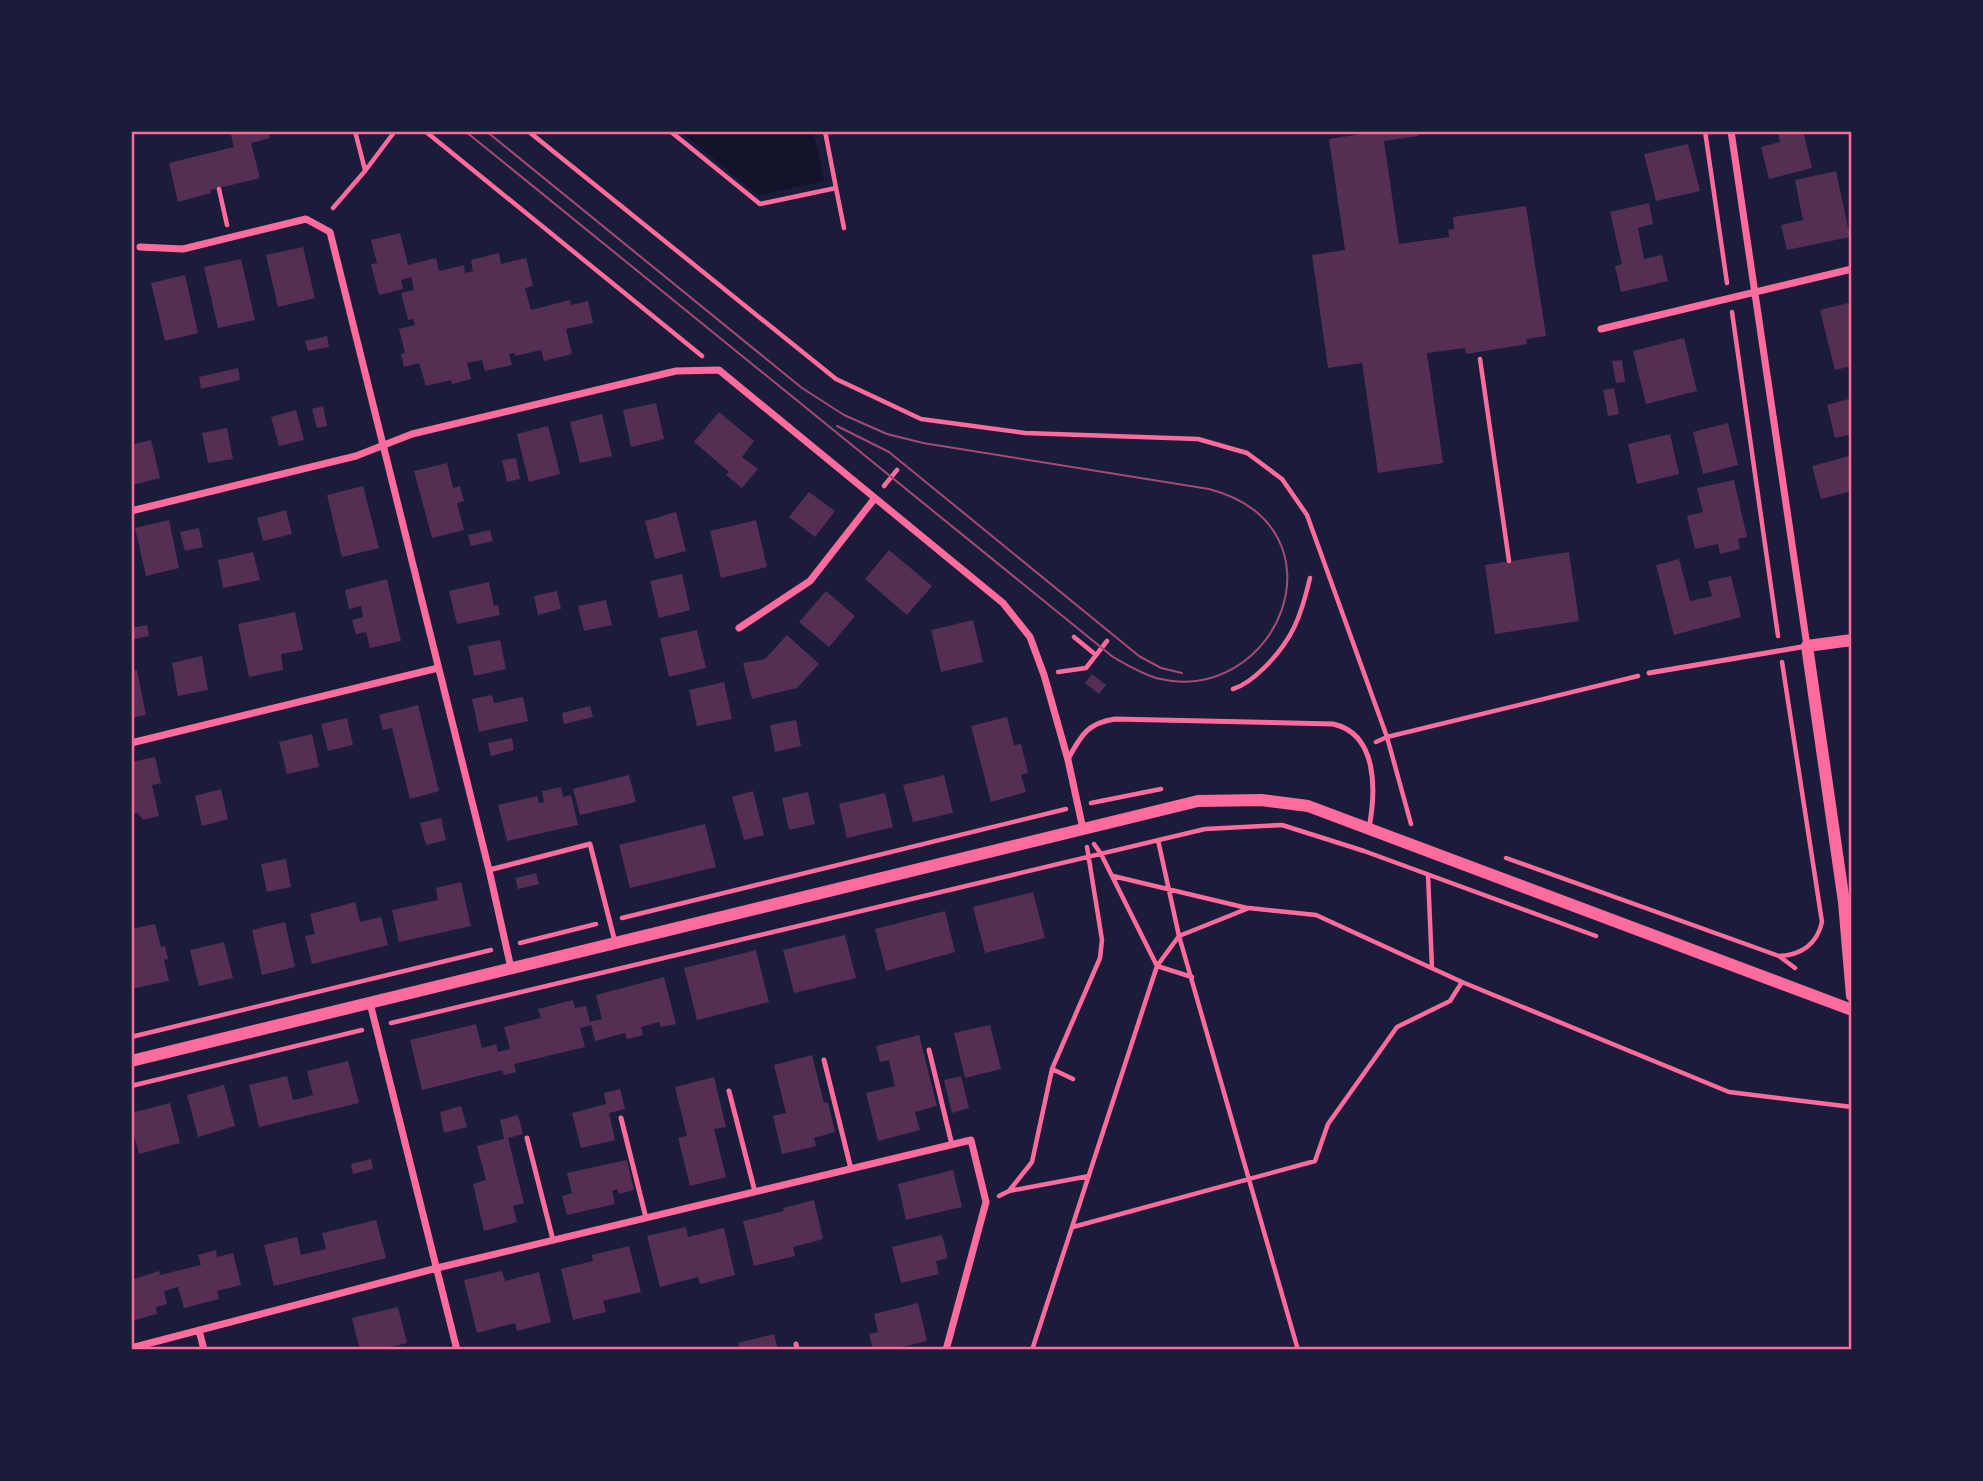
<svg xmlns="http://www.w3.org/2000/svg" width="1983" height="1481" font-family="'Open Sans',sans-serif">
  <rect width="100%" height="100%" fill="#1b1b3a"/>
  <!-- water -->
  <path fill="#12122b" d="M680,131h133l11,50 -66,14z"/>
  <!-- building -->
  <path fill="#542f53" d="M230,131h38l2,7 -19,5 9,35 -49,12v3l-33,9 -9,-39 65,-16z
    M1361,131h57v5l-34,5 15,103 50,-7 -1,-7 6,-1 -1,-12 73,-11 20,130 -20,3 1,5 -61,10 -1,-6 -38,5 16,110 -65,10 -16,-110 -34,5 -16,-113 33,-5 -16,-111 32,-5z
    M1778,131h25l9,37 -43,11 -8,-32 19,-5z
    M1688,144l12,47 -44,10 -12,-47z
    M1836,171l14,66 -63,13 -6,-25 22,-5 -8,-40z
    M1649,203l4,21 -15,4 6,31 18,-4 6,26 -47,11 -6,-26 7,-2 -12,-52z
    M400,233l8,32 28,-7 3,13 25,-6 1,8 8,-2 -2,-11 28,-7 2,11 25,-6 7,28 -8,2 6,22 39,-10 1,5 17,-4 5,22 -27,6 6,25 -28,7 -3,-11 -26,6v-3l-6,1 3,11 -27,6 -3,-11 -15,3 4,16 -19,5 -1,-4 -25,6 -7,-23 -15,4 -3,-13 4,-1 -6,-24 16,-4 -2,-6 -5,1 -7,-27 13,-3 -3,-13 -10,3 2,9 -24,6 -8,-31 6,-1 -6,-23z
    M303,247l12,51 -37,9 -12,-52z
    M241,259l14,61 -37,8 -14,-61z
    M185,275l13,58 -33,8 -14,-58z
    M1852,302v64l-17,4 -15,-60z
    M327,336l2,11 -21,4 -3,-10z
    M1684,338l13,53 -51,13 -13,-53z
    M1622,360l3,22 -9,1 -4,-22z
    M238,368l2,12 -39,9 -2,-12z
    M1614,388l5,26 -11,2 -5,-26z
    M1852,398v36l-17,4 -8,-33z
    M656,403l8,36 -33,8 -8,-37z
    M323,406l4,20 -10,2 -5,-19z
    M296,410l8,30 -25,6 -8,-29z
    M719,412l35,29 -12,16 16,12 -16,19 -16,-13 3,-3 -35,-30z
    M602,414l10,42 -32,7 -10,-41z
    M1728,423l10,42 -35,9 -10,-42z
    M548,426l12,48 -31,8 -12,-48z
    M227,428l6,31 -25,4 -6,-30z
    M1670,434l9,40 -42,10 -9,-40z
    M151,440l9,38 -28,7 -1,-40z
    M1849,456l3,9v26l-31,8 -9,-33z
    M516,458l4,21 -13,3 -5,-22z
    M447,463l6,25 7,-2 2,8 2,7 -7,2 7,27 -32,8 -18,-67z
    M1734,480l13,57 -9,2 2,10 -20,5 -2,-10 -23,5 -8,-33 16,-4 -6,-24z
    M363,486l16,62 -37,9 -15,-62z
    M809,492l26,19 -20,26 -26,-20z
    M286,510l6,24 -29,7 -6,-23z
    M676,512l10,39 -31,8 -10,-38z
    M169,520l10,48 -33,8 -11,-48z
    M756,520l11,47 -46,11 -11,-47z
    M199,528l4,19 -18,4 -5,-19z
    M490,530l3,11 -22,5 -3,-11z
    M889,550l43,36 -25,29 -42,-36z
    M253,552l7,28 -37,8 -5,-28z
    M1569,552l10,69 -84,13 -10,-69z
    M1679,559l11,42 22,-5 -4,-15 23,-5 10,41 -67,18 -18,-70z
    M682,574l8,36 -31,8 -9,-37z
    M387,579l14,62 -31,7 -4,-16 -10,2 -4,-14 11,-3 -2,-11 -12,3 -4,-19z
    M489,582l5,24 4,-1 2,10 -43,9 -8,-33z
    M557,591l4,18 -23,6 -4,-19z
    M826,591l29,25 -26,31 -30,-25z
    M606,600l6,25 -28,6 -6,-25z
    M295,612l8,38 -22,4 2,16 -34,7 -11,-53z
    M973,620l10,42 -42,10 -10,-42z
    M147,625l2,11 -18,4v-12z
    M697,630l9,38 -37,9 -9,-39z
    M787,635l32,29 -22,24 -45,11 -9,-36 22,-4z
    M500,640l6,29 -32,7 -6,-30z
    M202,656l6,34 -30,6 -6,-33z
    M137,670l9,45 -15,3v-47z
    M1092,674l14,11 -7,9 -14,-11z
    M724,682l8,37 -35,7 -8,-36z
    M492,695l2,8 29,-6 5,24 -49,11 -7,-33z
    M418,705l21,86 -29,8 -18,-71 -9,2 -4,-15z
    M590,706l3,11 -29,7 -2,-11z
    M1007,717l7,28 7,-1 7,29 -7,2 5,17 -35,10 -20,-76z
    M347,718l6,27 -25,6 -7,-27z
    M796,720l5,26 -26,6 -5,-27z
    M312,734l7,33 -32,7 -8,-32z
    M512,738l2,12 -23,6 -3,-13z
    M155,757l6,26 -9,2 7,31 -16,4 -5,-7 -7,1v-52z
    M629,775l7,27 -56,13 -7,-26z
    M944,775l9,38 -40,9 -10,-37z
    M561,787l2,10 8,-2 7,30 -71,16 -9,-36 39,-9 2,7 5,-1 -2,-11z
    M221,789l7,30 -26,7 -7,-30z
    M753,791l11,44 -20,5 -12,-43z
    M808,792l7,32 -26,6 -7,-32z
    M885,793l8,34 -46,11 -8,-34z
    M441,818l5,22 -20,5 -6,-22z
    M705,824l11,43 -86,21 -11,-43z
    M286,859l5,28 -24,5 -6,-28z
    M536,873l3,11 -21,5 -3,-11z
    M461,882l10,44 -72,16 -7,-32 46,-10 -2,-12z
    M1033,892l12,46 -60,15 -12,-46z
    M355,902l5,20 21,-5 7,28 -76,19 -7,-28 10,-2 -5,-20z
    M945,911l10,41 -69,19 -11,-42z
    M285,922l10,45 -33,8 -10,-45z
    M155,924l6,23 4,-1 3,13 -4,1 5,21 -38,8v-60z
    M845,935l11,43 -62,15 -11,-43z
    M224,942l9,36 -34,8 -9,-36z
    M756,950l13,52 -72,18 -13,-52z
    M664,977l12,47 -15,3 -2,-5 -18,5 2,8 -16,4 -2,-6 -30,8 -4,-16 -11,3 5,19 -71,17 2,8 -12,3 -2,-5 -80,20 -12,-50 66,-16 6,24 14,-4 2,8 12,-3 -6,-22 37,-9 -3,-9 35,-9 2,8 11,-2 4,16 12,-3 -6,-24z
    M990,1025l11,44 -36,9 -11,-45z
    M919,1035l18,71 -22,6 5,18 -42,11 -12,-48 29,-7 -6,-26 -9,2 -4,-16z
    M812,1055l12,48 4,-1 7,30 -21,6 2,8 -34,8 -9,-38 13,-3 -12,-48z
    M348,1061l11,42 -100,24 -10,-42 38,-9 6,24 9,-2 11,-3 -6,-24z
    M961,1076l8,32 -17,5 -8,-33z
    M714,1077l12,50 -12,2 12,48 -36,9 -12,-48 9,-2 -12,-49z
    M224,1085l11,41 -37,11 -11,-42z
    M620,1089l5,20 -16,4 6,27 -34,8 -9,-35 34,-9 -2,-11z
    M170,1103l10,40 -41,11 -8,-31v-10z
    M461,1106l6,21 -23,6 -4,-21z
    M518,1115l5,19 -15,4 16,65 -11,3 4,16 -33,9 -11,-47 13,-4 -9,-34 27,-7 -4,-19z
    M371,1159l2,10 -20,5 -2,-10z
    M627,1160l7,30 -15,4 -2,-5 -5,2 3,13 -48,11 -5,-19 10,-3 -5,-20z
    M953,1170l9,37 -56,13 -8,-36z
    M814,1200l9,39 -30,8 2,9 -41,10 -11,-45 41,-10 -1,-3z
    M376,1220l10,38 -112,28 -10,-41 33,-8 4,18 25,-6 -4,-16z
    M686,1227l2,10 36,-9 11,47 -35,9 -2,-7 -38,10 -13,-51z
    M942,1235l6,23 -12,3 3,13 -38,9 -9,-36z
    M629,1246l12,46 -38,9 3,11 -33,8 -12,-51 32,-8 -1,-6z
    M216,1250l1,7 16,-4 8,32 -24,6 2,8 -35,9 -6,-21 -14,4 3,13 -11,3 1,7 -26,7v-41l28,-9 1,4 41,-10 -3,-10z
    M502,1271l3,10 34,-9 12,50 -34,9 -2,-8 -38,10 -13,-53z
    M918,1303l9,38 -37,9h-17l-4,-16 9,-2 -4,-18z
    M398,1307l9,36 -28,7h-19l-8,-32z
    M774,1334l4,16h-38l-2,-7z"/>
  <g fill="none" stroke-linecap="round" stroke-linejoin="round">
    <!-- path -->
    <path stroke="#ff6b9d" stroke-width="4.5" d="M355,131l10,39
      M425,131l277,225
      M528,131l308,248 85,40 104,14 173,6 49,14 35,26 25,36 80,222 -11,5
      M670,131l90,73 76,-16 -11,-57
      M1705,131l22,152
      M836,188l8,40
      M219,189l8,36
      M333,208l32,-37 30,-40
      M1732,312l46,324
      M1480,359l29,202
      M884,486l13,-16
      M1074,637l22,18
      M1058,672l28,-4 21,-27
      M1233,689c13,-4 23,-13 32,-22 28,-28 36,-51 45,-89
      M1091,803l70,-14
      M1411,824l-24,-87 251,-61
      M1158,840l21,96 119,414
      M1506,858l273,98 16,12
      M1428,875l4,93
      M1113,876l134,32
      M622,918l444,-109
      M520,943l76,-19
      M1779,956c22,-1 38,-12 43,-34l-40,-260
      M1192,977l-35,-11 22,-30 70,-28 67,7 146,67 267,110 123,15
      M391,1023l814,-194 77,-4 82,26 232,85
      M131,1037l360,-87
      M1052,1069l21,10
      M131,1086l231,-56
      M1009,1191l23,-29 20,-93 48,-111 2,-18 -15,-93
      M999,1196l10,-5 80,-15
      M1073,1227l242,-66 13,-37 69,-97 53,-26 12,-19
      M1032,1350l125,-384 -56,-112 -7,-10"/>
    <!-- service -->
    <path stroke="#ff6b9d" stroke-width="5" d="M1649,673l158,-27
      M1068,759c13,-23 19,-36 47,-40l218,5c45,10 43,67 36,104
      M489,870l101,-26 25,98
      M929,1050l23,95
      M824,1060l27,109
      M729,1091l26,101
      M621,1118l25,100
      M527,1138l26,102
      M796,1344l1,6"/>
    <!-- minor -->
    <path stroke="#ff6b9d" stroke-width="7" d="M1731,131l76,515
      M140,247l43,2 123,-30 24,13 159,638 22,98
      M1601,329l251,-60
      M131,511l225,-55 56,-22 264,-63 43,-1 284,233 27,34 14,38 24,85 15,69
      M739,628l71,-47 65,-83
      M131,743l307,-75
      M370,1003l87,347
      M199,1330l5,20
      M131,1348l306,-80 534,-128 15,62 -40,148"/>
    <!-- tertiary -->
    <path stroke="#ff6b9d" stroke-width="12" d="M1852,640l-45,6 37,256 8,94
      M131,1061l1067,-260 63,-1 47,6 544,204"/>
    <!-- tram -->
    <path stroke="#a44b75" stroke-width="2" d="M465,131l648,526c14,8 27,16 43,21 122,31 196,-151 53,-189l-286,-46 -36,-9 -43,-19 -42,-27 -316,-257
      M837,426l52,26 250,204 22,12 21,5"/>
  </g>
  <!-- border -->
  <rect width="1983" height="1481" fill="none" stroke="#1b1b3a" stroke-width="266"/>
  <rect x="133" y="133" width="1717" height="1215" fill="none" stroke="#ff6b9d" stroke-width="2.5"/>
</svg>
